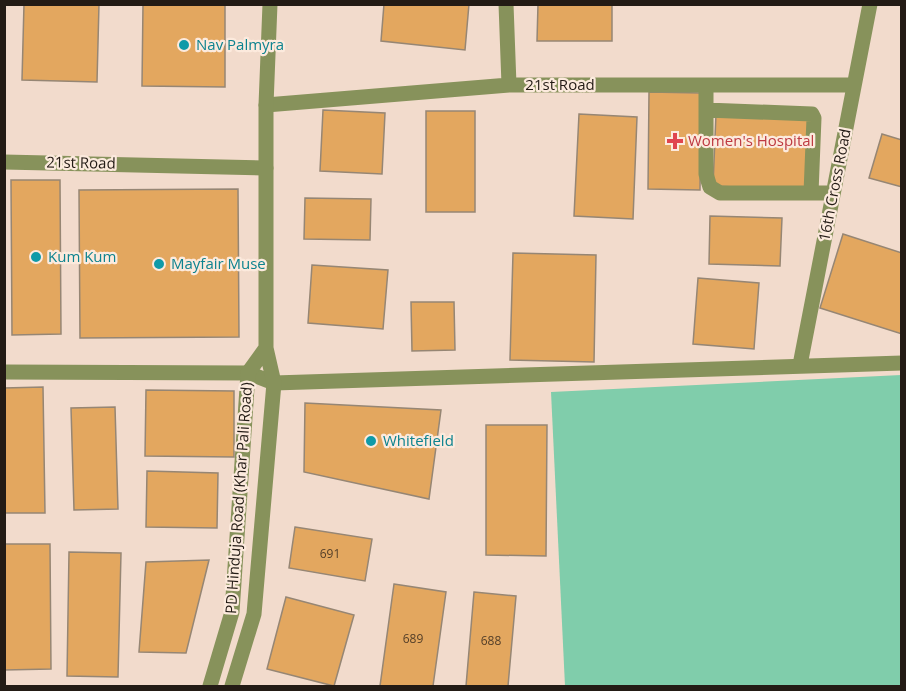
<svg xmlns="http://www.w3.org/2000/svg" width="906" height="691" font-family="'Open Sans',sans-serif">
  <rect width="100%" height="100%" fill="#f2dbcc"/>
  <!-- green -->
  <path fill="#80cdab" d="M901,375v311h-336l-14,-294z"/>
  <!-- building -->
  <path fill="#e3a75f" stroke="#968674" stroke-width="1.5" d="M24,4h75l-2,78 -75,-2z
    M143,4h82v83l-83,-1z
    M384,4h85l-4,46 -84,-9z
    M538,4h74v37h-75z
    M649,92l52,1 -1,97 -52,-1z
    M323,110l62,3 -3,61 -62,-3z
    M426,111h49v101h-49z
    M579,114l58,3 -4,102 -59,-3z
    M716,114l96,4 -7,72 -92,-4z
    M882,134l20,6v47l-33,-9z
    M11,180h49l1,154 -49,1z
    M238,189l1,148 -159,1 -1,-148z
    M305,198l66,1 -1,41 -66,-1z
    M710,216l72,2 -2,48 -71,-2z
    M843,234l59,19v81l-82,-26z
    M513,253l83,2 -2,107 -84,-2z
    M312,265l76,5 -5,59 -75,-6z
    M698,278l61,5 -5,66 -61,-5z
    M411,302h43l1,48 -43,1z
    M43,387l2,126h-41v-125z
    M146,390l88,1v66l-89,-1z
    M305,403l136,7 -12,89 -125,-27z
    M115,407l3,102 -44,1 -3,-102z
    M486,425h61l-1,131 -60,-1z
    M147,471l71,2 -1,55 -71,-1z
    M295,527l77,12 -7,42 -76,-13z
    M4,544h46l1,125 -47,1z
    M69,552l52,1 -3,124 -51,-1z
    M209,560l-23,93 -47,-1 7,-90z
    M394,584l52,8 -13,94h-53z
    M474,592l42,4 -8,90h-42z
    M286,597l68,18 -20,71 -67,-17z"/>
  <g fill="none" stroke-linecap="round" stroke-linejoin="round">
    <!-- minor -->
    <path stroke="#87925b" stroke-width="15" d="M506,4l3,81
      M706,85v89l4,13 10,6h113
      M266,105l243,-20h345
      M706,110l106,4 2,4 -3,75
      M4,162l262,6
      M800,365l70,-361
      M4,372l244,1 26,10 628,-20"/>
    <!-- tertiary -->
    <path stroke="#87925b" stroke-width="15" d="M210,686l22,-74 16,-239 18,-25
      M232,686l22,-72 20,-231 -8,-35v-243l4,-101"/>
  </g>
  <!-- markers -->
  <g fill="#0f9aa8" stroke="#fceadd" stroke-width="2">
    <circle cx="184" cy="45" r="6"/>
    <circle cx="36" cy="257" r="6"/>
    <circle cx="159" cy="264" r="6"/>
    <circle cx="371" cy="441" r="6"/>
  </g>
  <path fill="#e0444e" stroke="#fceadd" stroke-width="2" d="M672 132h6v6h6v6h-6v6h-6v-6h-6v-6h6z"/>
  <g text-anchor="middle" stroke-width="4.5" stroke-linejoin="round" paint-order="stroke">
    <!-- number labels -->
    <g font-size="12" fill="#533e28">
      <text x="330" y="558">691</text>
      <text x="413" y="643">689</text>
      <text x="491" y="645">688</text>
    </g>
    <!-- culture labels -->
    <g font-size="15" fill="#0d838f" stroke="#fceadd" text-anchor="start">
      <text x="196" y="50">Nav Palmyra</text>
      <text x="48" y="262">Kum Kum</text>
      <text x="171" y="269">Mayfair Muse</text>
      <text x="383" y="446">Whitefield</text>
    </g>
    <!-- street labels -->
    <g font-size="15" fill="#231b15" stroke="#fceadd">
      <text x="560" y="90">21st Road</text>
      <text transform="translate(81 163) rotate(1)" y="5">21st Road</text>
      <text transform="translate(835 185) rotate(-79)" y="5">16th Cross Road</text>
      <text transform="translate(239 498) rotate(-86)" y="5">PD Hinduja Road (Khar Pali Road)</text>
    </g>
    <!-- health labels -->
    <g font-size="15" fill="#be3a42" stroke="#fceadd" text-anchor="start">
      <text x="688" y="146">Women's Hospital</text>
    </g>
  </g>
  <!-- border -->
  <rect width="906" height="691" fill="none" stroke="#231b15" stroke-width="12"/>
</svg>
